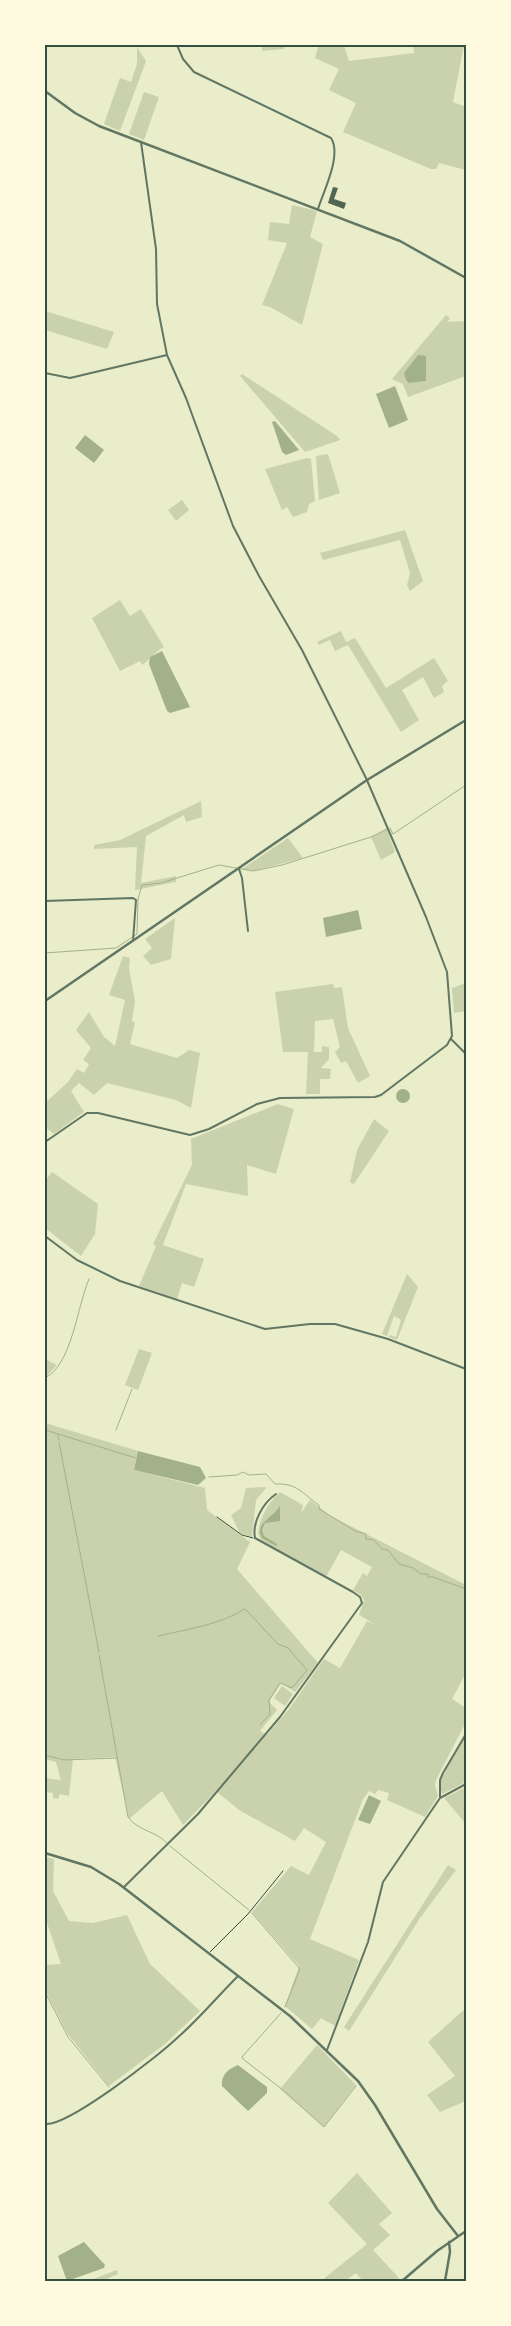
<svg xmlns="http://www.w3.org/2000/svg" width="511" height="2326" font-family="'Work Sans',sans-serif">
  <rect width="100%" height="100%" fill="#e9edc9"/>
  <!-- green -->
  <path fill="#cad2ad" d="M250,45h36l-2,4 -22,2v-5l-12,1z
    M314,45h30l5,16 65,-8 -1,-8h51l-11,57 13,5v63l-27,-7 -3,6h-5l-88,-37 13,-29 -27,-13 10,-21 -24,-11 3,-11z
    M137,47l9,14 -26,70 -16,-7 16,-46 11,4 6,-18z
    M144,92l15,5 -15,43 -15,-6z
    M292,205l25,6 -7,26 13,7 -21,81 -32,-18 -8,-2 25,-62 -19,-3 2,-18 19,2z
    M45,311l69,21 -7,17 -62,-19z
    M446,315l4,3 -3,4 19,-1v55l-58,21 -5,-13 -11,-5z
    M242,374l95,62 3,4 -35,12 -65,-76z
    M328,454l12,39 -21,7 -3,-44z
    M307,458l4,1 4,42 -6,3 -2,8 -14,5 -6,-10 -5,3 -17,-41z
    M182,500l7,10 -13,11 -8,-11z
    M405,530l18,51 -13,10 -3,-6 3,-12 -10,-33 -77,20 -3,-7z
    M120,600l10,16 11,-7 23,38c-11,6 -13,12 -22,18l-2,-4 -20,10 -28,-53z
    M341,631l5,11 9,-4 31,50 48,-30 14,23 -6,5 2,6 -10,6 -11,-21 -21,13 17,30 -18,12 -53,-87 -13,6 -5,-11 -11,5 -2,-3z
    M201,801l1,16 -16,5 -2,-7 -38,21 -5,47 35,-7v6l-41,8 2,-43 -43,2v-4l26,-5z
    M387,829l8,23 -14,8 -10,-23z
    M288,838l15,20 -50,13 -11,-2z
    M175,918l-4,41 -20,6 -8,-9 9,-8 -7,-9z
    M123,956l7,2 -1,11 6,32 -3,20 3,1 -5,22 47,14 12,-8 11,3 -9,55 -15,-8 -69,-17 -13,12 -15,-12 -8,8 13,21 -30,22 -9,-7v-24l23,-21 9,-13 7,4 5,-9 -6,-4 8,-12 -15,-18 13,-18 15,25 11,9 10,-46 -16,-5z
    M466,983v28l-12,2 -2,-25z
    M333,984l1,4 8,-1 6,41 22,48 -12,7 -12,-22 -5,2 -6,-11 5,-5 -7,-28 -18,2 -1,31h8v-6l7,1v12l-8,9 10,1 -1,10h-10v15h-14l2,-42h-25l-8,-60z
    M278,1104l16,5 -18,65 -29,-9 1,31 -62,-12 -23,61 41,14 -10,28 -12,-4 -5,16 -38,-13 17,-40 -3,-2 39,-79 -1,-26z
    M374,1119l15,12 -35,53 -4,-2 7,-32z
    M52,1172l46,32 -3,30 -14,22 -36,-28v-47z
    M407,1274l11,13 -21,53 -8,-3 1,-2 6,2 5,-17 -7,-4 -7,20 -5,-2z
    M139,1349l13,4 -14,37 -13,-5z
    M45,1359l12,6 -12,13z
    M45,1423l93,28 -4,19 71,18 2,22 43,32 -13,27 81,94 -23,29 -14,-9 -12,19 8,8 -17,21 7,4 22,-26 35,-50 16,9 27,-47 9,4 -17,-10 5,-15 -3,-5 -8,-5 10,-17 4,3 5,-9 -31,-17 -15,27 -65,-37 -3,-7c2,-16 10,-30 22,-41l23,13 -2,8 9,-13 21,16 135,69v88l-14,26 14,9v14l-30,58 -1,6 3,10 -13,21 -38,-17 2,-7 -11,-3 -3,4 -6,-3 -6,8 -53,140 49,21 -24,66 -14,-8 -9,11 -27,-23 14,-40 -47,-54 39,-46 18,9 17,-33 -22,-14 -9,13 -56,-31 -23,-19 -33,34 -21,-34 -33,28 -14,-62 -42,2 -4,37 -9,-2 -2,5 -5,-1v-5l-8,-1v-14l16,2 -5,-18 -11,-3z
    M267,1487l-11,13 -4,37 -12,-4 -9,-18 10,-7 5,-20z
    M282,1686l11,8 -8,12 -11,-8z
    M466,1731v51l-24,12 -3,-10z
    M466,1787v37l-22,-26z
    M45,1857l9,2 -1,32 16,30 24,2 34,-8 23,49 50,47 -35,33 -56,42 -42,-53 -22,-43v-25l16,-1 -16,-47z
    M448,1865l8,5 -36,48 -71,113 -5,-4z
    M466,2008v93l-26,11 -13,-17 28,-19 -27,-34z
    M317,2045l39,40 -32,42 -44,-38z
    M357,2173l35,40 -13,11 11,11 -17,15 26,28 -3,3h-33l-7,-8 -11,8h-24l46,-37 -39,-41z
    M117,2270l1,4 -16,7h-14z"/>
  <!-- water -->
  <path fill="#a3b18a" d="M418,355l8,1v25l-17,2 -3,-3 -2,-7z
    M395,386l13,34 -19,8 -13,-34z
    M275,421l24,29 -13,5 -4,-3 -10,-30z
    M85,435l19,15 -10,13 -19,-15z
    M162,651l28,56 -20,6 -3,-2 -18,-47 1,-7z
    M358,910l4,19 -36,8 -3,-19z
    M396 1096a7 7 0 1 1 14 0a7 7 0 1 1-14 0Z
    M138,1451l62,16 6,11 -8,7 -64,-15z
    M280,1505v16l-15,2 -3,7 2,6 13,8 -1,2 -14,-8c-9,-16 14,-21 18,-33z
    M369,1795l12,6 -11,23 -12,-4z
    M238,2065l29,22v6l-19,18 -26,-25c-1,-11 6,-17 16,-21z
    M84,2242l21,23 -1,3 -37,13 -9,-25z"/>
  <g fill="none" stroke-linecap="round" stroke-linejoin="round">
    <!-- stream -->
    <path stroke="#a3b18a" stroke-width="1" d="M390,828l3,6 73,-49
      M45,953l71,-5 21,-14 1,-35 4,-14 19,-2 58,-18 34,6 29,-6 89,-28 16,-8
      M45,1378c27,-13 32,-71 44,-99
      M45,1430l91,28
      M116,1430l16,-41
      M58,1435l1,5
      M59,1442l40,210
      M209,1477l28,-2 6,-3 6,3 17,-1 9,10c23,-1 26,9 44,21v4l36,22 11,3v5l8,1 8,9 6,1 11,14 14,4 8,6h7v3h5l33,12
      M158,1636c26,-6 65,-12 86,-27l2,1 32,34 10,4 19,22 -15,18 -12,-5 -11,17 1,14 -10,11
      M99,1655l29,162c10,14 28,14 39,26
      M45,1755l19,5 53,-2
      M170,1846l79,64
      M252,1913l48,56 -15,38
      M45,1992l23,45 41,50
      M281,2013l-39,44 1,2 40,31 41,37 32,-41"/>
  </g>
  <!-- building -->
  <path fill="#4f6655" d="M333,187l5,1 -4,11 12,4 -2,6 -16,-6z"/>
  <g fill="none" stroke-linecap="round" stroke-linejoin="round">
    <!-- path -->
    <path stroke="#344e41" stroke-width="1" d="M466,296v5
      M217,1517l25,18 11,3
      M210,1952l38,-38 35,-43"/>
    <!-- minor -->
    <path stroke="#617663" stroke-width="2" d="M177,45l6,14 11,13 137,66c11,17 -7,52 -13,71
      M45,373l25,5 97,-23
      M239,869l3,9 6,53
      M45,901l88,-3 3,2 -3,41
      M451,1039l15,15
      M45,1142l42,-29h11l92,22 19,-6 48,-25 23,-6 95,-1 6,-2 66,-50 5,-9 -5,-64 -21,-55 -60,-139 -64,-128 -43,-74 -26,-50 -47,-128 -19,-43 -10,-51 -1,-55 -15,-107
      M45,1236l32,24 43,21 145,48 45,-5h25l53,15 78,30
      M440,1797v-17l3,-7 23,-39
      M124,1887l74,-73 82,-97 82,-114 -2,-6 -7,-5 -98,-54c-3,-16 8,-35 21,-44
      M327,2050l41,-108 15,-60 57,-84 26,-14
      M45,2124c22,3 112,-67 131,-85 22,-19 41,-42 62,-63"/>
    <!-- tertiary -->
    <path stroke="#617663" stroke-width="2.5" d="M45,91l30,22 24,13 301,115 66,37
      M45,1001l322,-221 99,-60
      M45,1853l46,14 28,17 171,132 68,65 17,24 62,104 21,27
      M402,2281l35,-30 29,-20
      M445,2281l5,-29 -1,-10"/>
  </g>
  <!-- border -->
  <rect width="511" height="2326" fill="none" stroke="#fefae0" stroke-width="92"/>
  <rect x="46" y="46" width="419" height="2234" fill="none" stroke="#344e41" stroke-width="2"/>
</svg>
